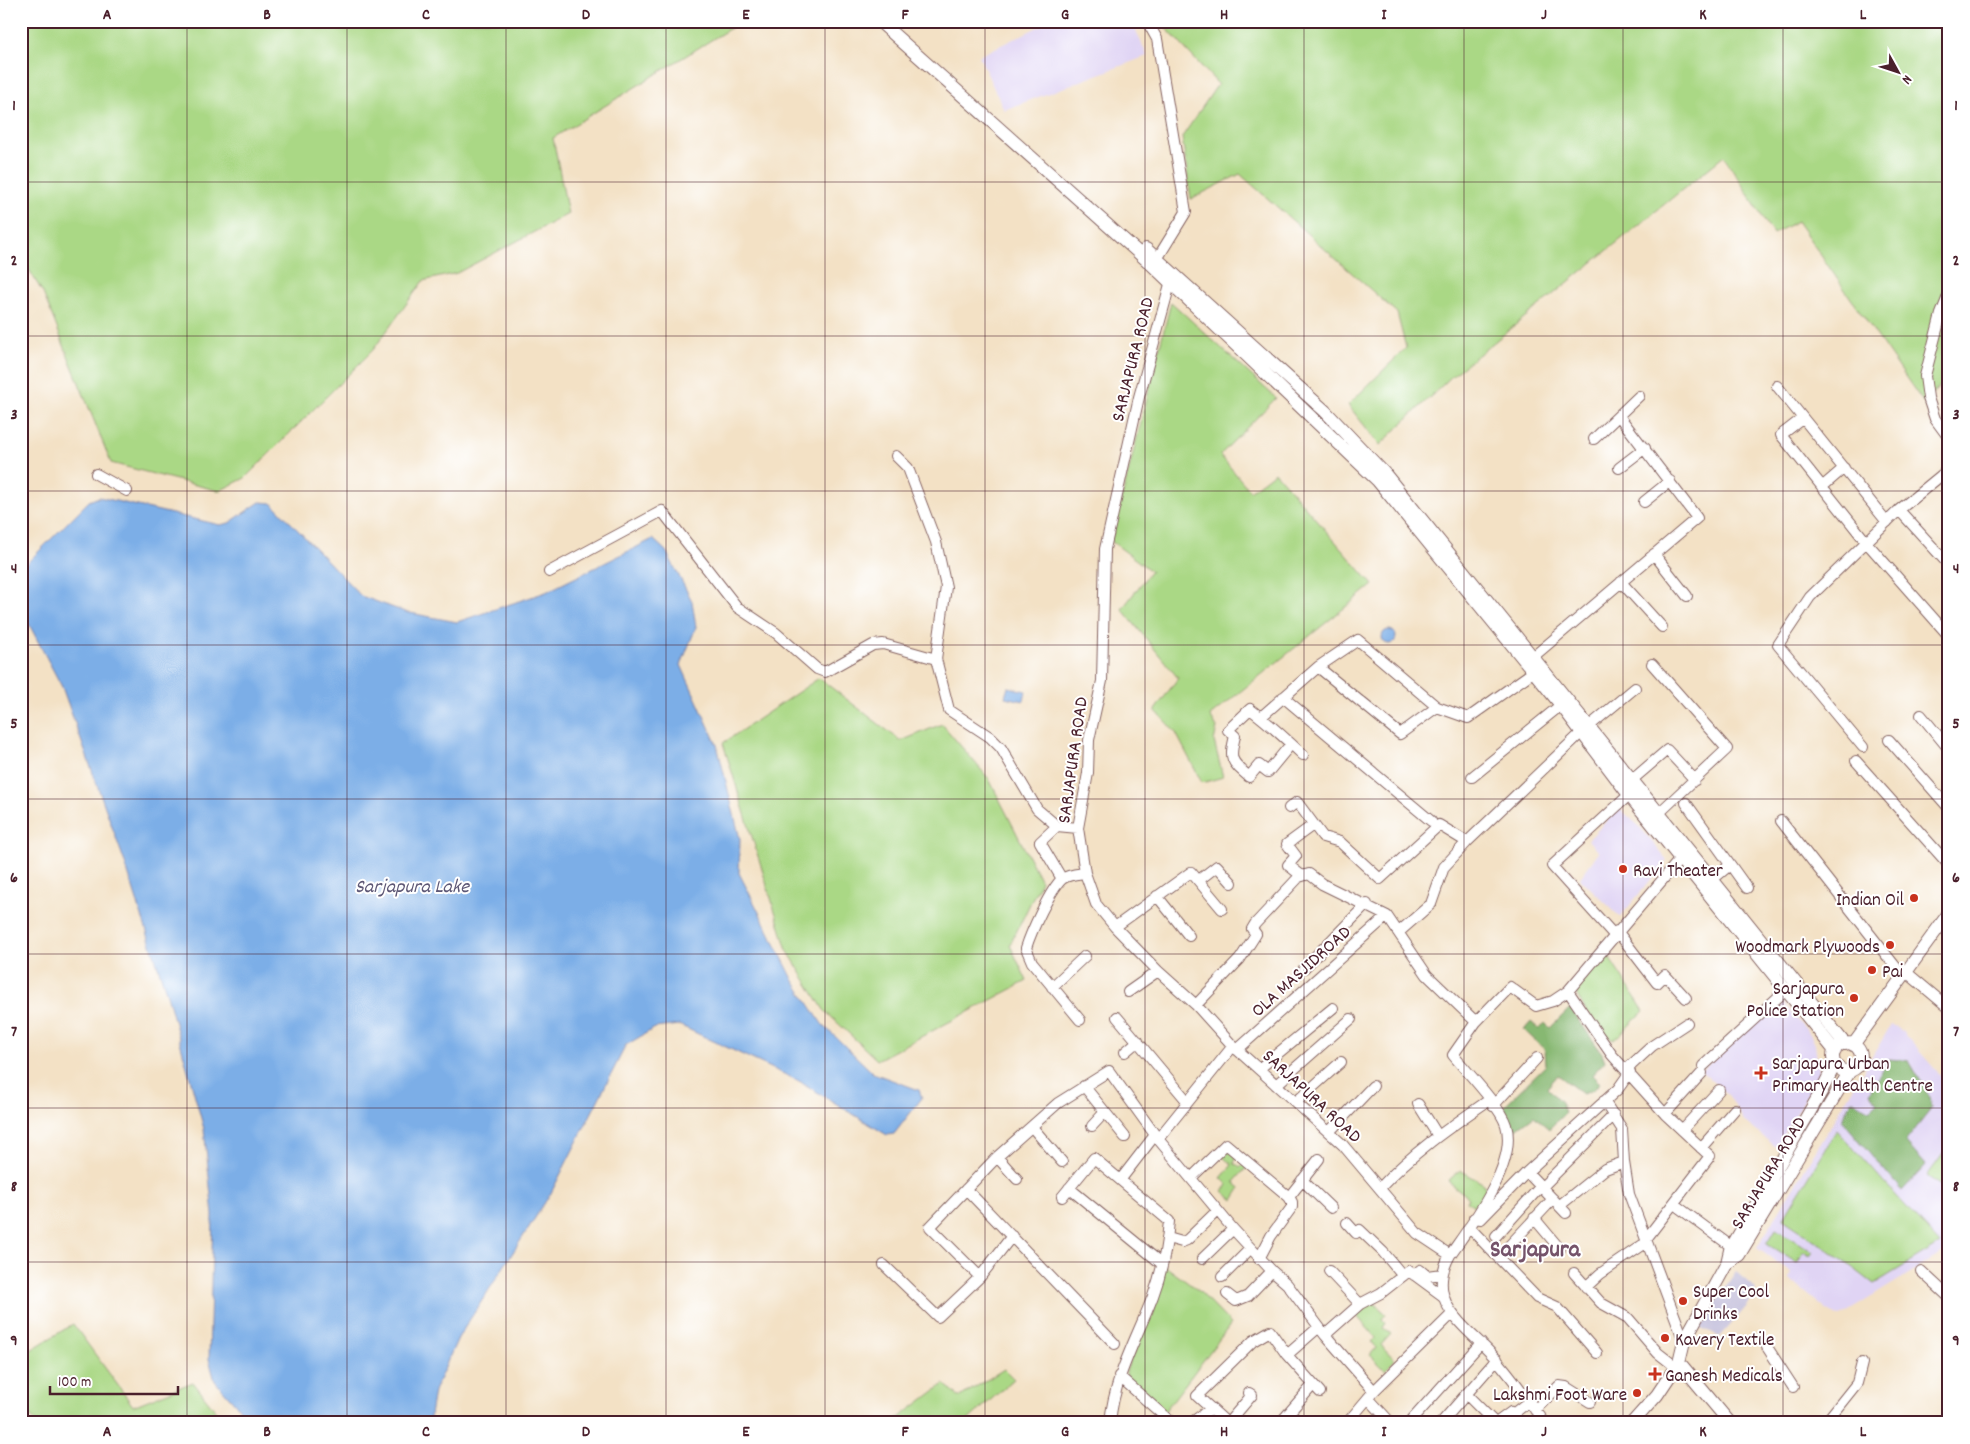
<svg xmlns="http://www.w3.org/2000/svg" width="1970" height="1444" font-family="Dekko,sans-serif">
  <rect width="100%" height="100%" fill="#fff"/>
  <filter id="ink" filterUnits="userSpaceOnUse"><feTurbulence type="fractalNoise" baseFrequency=".02" numOctaves="2"/><feDisplacementMap in="SourceGraphic" scale="10" xChannelSelector="R" yChannelSelector="G"/><feConvolveMatrix kernelMatrix="1 2 1 2 8 2 1 2 1" color-interpolation-filters="sRGB"/></filter>
  <filter id="wash" filterUnits="userSpaceOnUse"><feTurbulence type="fractalNoise" baseFrequency=".0096" numOctaves="4" result="noise"/><feDisplacementMap in="SourceGraphic" scale="20" xChannelSelector="R" yChannelSelector="G"/><feGaussianBlur stdDeviation="1.12" result="paint"/><feColorMatrix in="noise" values="0 0 0 0 0 0 0 0 0 0 0 0 0 0 0 0 0 1.4 0 .05"/><feComposite in="paint" operator="in"/></filter>
  <g filter="url(#wash)">
    <rect width="100%" height="100%" fill="#f3e1c5"/>
    <!-- built -->
    <path fill="#e0d4f4" d="M1050,21h82l15,35 -143,54 -25,-54z
      M1619,808l20,18 28,34 -47,57 -40,-39 19,-26 -11,-12z
      M1780,999l30,35 5,10 4,32 -43,71 -31,-25 -16,-26 -28,-25z
      M1891,1025l7,2 51,58v164l-110,68 -11,-6 -39,-32 2,-7 -34,-24z"/>
    <!-- industrial -->
    <path fill="#c4c0db" d="M1736,1272l20,17 -8,16 -28,32 -21,-9z"/>
    <!-- green -->
    <path fill="#aad885" stroke="#7a7c58" d="M21,21h721l-189,117 15,76 -111,59 -34,8 -50,69 -128,128 -26,13 -108,-28 -68,-170 -22,-37z
      M1162,21h787v357l-26,24 -126,-181 -24,13 -49,-78 -273,221 -71,68 -32,-40 58,-57 -9,-35 -157,-139 -49,25 -9,-62 36,-53 -53,-57z
      M1171,302l105,96 -56,57 30,36 25,-19 98,113 -163,131 7,12 -3,13 9,36 -21,6 -26,-50 -21,-23 23,-32 -56,-69 29,-38 -40,-30z
      M819,678l82,63 41,-17 47,55 52,102 -31,64 17,36 -150,79 -53,-50 -37,-60 -64,-207z
      M1606,953l38,58 -30,29c-15,-9 -33,-33 -39,-50z
      M1837,1130l103,114 -66,40 -42,-32 -49,-33z
      M1949,1146v46l-22,-16z
      M1228,1150l9,7 -3,6 6,5 4,-4 3,3 -13,15 6,7 -7,11 -10,-9 5,-6 -7,-7 11,-13 -10,-9z
      M1460,1170l24,14 3,8 -9,17 -11,-8 2,-3 -21,-17z
      M1776,1229l37,23 -3,4 -6,-4 -7,11 -30,-19z
      M1165,1266l34,25 32,33 -67,88 -38,-35v-6l14,-36 13,-19z
      M1376,1301l-2,2 12,11 -4,5 4,4 -3,5 8,6 -10,11 14,15 -10,10 -15,-15 6,-7 -4,-5 4,-5 -21,-24 10,-10z
      M73,1324l60,82 60,-24 32,41h-189l-15,-18v-49z
      M1004,1369l10,10 -49,44h-73l52,-39 16,13z"/>
    <!-- forest -->
    <path fill="#87b872" stroke="#686c4e" d="M1570,1008l32,45 3,8 -13,14 8,8 -7,7 -10,4 -25,-19 -11,13 13,13 5,12 -16,16 -15,-13 -19,14 -14,-21 45,-44 -1,-15 -21,-20 7,-8 8,7 6,-6 5,5z
      M1889,1059l20,2 21,36 2,11 -27,34 21,23 -24,26 -60,-71 10,-20 18,10 8,-7 -9,-10z"/>
    <!-- water -->
    <path fill="#7baee7" stroke="#626689" d="M99,497l121,28 9,-2 31,-21 12,1 89,93 44,16 52,10 89,-30 107,-53 13,12 26,50 4,26 -15,38 36,80 23,94 -1,34 55,108 28,43 51,49 46,17 3,8 -28,36 -7,1 -86,-53 -122,-57 -24,3 -29,17 -75,148 -93,145 -24,53 -4,24 1,8h-179l-37,-42 -6,-22 4,-144 -9,-86 -36,-131 -44,-138 -62,-173 -41,-78v-40l68,-68z
      M1382 637a7 7 0 1 1 14 0a7 7 0 1 1-14 0Z
      M1008,687l18,4 -2,10 -19,-4z"/>
  </g>
  <g filter="url(#ink)">
    <g fill="none" stroke-linecap="round" stroke-linejoin="round">
      <defs>
        <path id="minor" d="M1147,21l10,18 29,173 -32,52
          M1172,277l-33,120 -34,152 -3,132 -13,59 -1,33 -10,55 7,45 11,31 19,23 43,44 38,34 37,41 110,99 74,88 33,22c-27,49 18,72 46,104 18,20 33,43 49,64
          M1949,294l-8,20 -16,62 3,22 7,21 14,19
          M1777,386l110,136
          M1803,418l-22,17 86,108 82,93
          M1594,439l45,-43
          M896,456l12,12 28,74 10,45 -10,72
          M1619,468l26,-20
          M96,474l31,17
          M1822,487l22,-19
          M1644,502l26,-21
          M1899,510l50,55
          M1654,554l33,42
          M549,572l113,-61 75,96 39,26 41,36 8,3 48,-27 10,-1 53,15 13,51 41,27 11,11 36,61 20,17 21,2
          M1621,582l41,45
          M1527,662l170,-144 -78,-102
          M1652,664l75,85 -68,64
          M1318,667l82,67 37,-27
          M1283,697l148,124
          M1921,715l28,34
          M1261,717l57,-50 40,-27 79,67 31,11 65,-46
          M1889,740l60,68
          M1291,744l-23,28 -9,-7 -10,12c-18,-16 -20,-17 -14,-41l-7,-6 22,-21c19,14 36,30 53,46
          M1863,747l-85,-102 32,-48 89,-87 50,-41
          M1856,761l93,104
          M1472,777l89,-72
          M1632,780l35,-30 28,30
          M1686,803l61,85
          M1289,808l8,-6 26,35 17,5 40,37 59,-54 28,17
          M1781,821l121,154
          M1057,826l-17,16 22,37
          M1302,876l-14,-11 8,-9 -9,-12 26,-19
          M1199,880l18,-14 15,17
          M1712,880l18,-15
          M1157,896l32,40
          M1115,927l76,-55 31,37
          M1617,931l40,52 8,-8 21,23
          M1399,932l32,-28 13,-37 23,-25 114,-109 54,-45
          M1614,935l-62,-69 77,-71
          M1304,968l63,-64
          M1905,971l44,37
          M1052,987l33,-31
          M1568,991l44,64 53,59 45,42 -64,83
          M1128,992l30,-21
          M1196,1005l44,-46 16,-25 -4,-5 3,-5 44,-47 10,-3 13,10 65,32 40,59 49,47
          M1117,1017l71,85
          M1080,1020l-48,-58 -6,-14c5,-16 24,-58 36,-69 7,-5 15,-5 23,-6
          M1237,1050l150,-134
          M1125,1052l13,-11
          M1703,1066l83,-76
          M1260,1068l73,-60
          M1627,1069l25,-23 35,-23
          M1276,1085l75,-66
          M1084,1086l41,51
          M1604,1101l18,28 2,33 5,32 55,147
          M1296,1102l45,-40
          M1418,1104l20,32
          M1493,1106l44,-48
          M1665,1114l37,-41
          M1092,1126l13,-14
          M1032,1127l30,35
          M1682,1130l37,-40
          M1329,1132l44,-46
          M1158,1139l75,-93
          M1701,1148l34,-39
          M997,1157l20,22
          M1527,1172l39,41
          M1191,1178l35,-34 63,53 3,5v5l-21,29 -12,23
          M1121,1179l34,-44
          M1302,1180l29,28
          M1542,1187l72,-72
          M1069,1188l93,76
          M1380,1188c32,-35 70,-61 109,-88
          M966,1189l149,155
          M1062,1197l32,-39 75,63c-2,25 -7,51 -16,75 -16,42 -39,81 -43,127
          M1289,1197l30,-38
          M1674,1204l58,43
          M1559,1206l46,-37 19,-7
          M1474,1218l7,1 46,-47 91,-83 12,-17
          M1534,1218l26,31
          M1347,1223l9,10 4,-3 23,22 20,24
          M1469,1227l68,71 20,9 40,46
          M1496,1236l45,-50
          M1168,1238l14,4 5,-2 30,-29
          M1508,1247l45,-48
          M1450,1255c21,-30 68,-91 56,-130 -6,-19 -39,-53 -53,-70l23,-33 34,-35 26,19 17,-5 15,-10 113,-133
          M1202,1259l31,-30
          M884,1265l54,52 42,-40 32,-41
          M1329,1271l31,33
          M1921,1271l28,26
          M1574,1273l27,30 27,15 30,35 18,14
          M1414,1275l6,-5 7,6 15,-2
          M980,1277l-50,-50 67,-70 61,-54 51,-32 49,68 75,90 39,42 15,13 38,51 49,56
          M1222,1277l28,-28
          M1586,1287l14,-13 47,-32
          M1227,1294l9,7 12,-5 24,-25
          M1325,1335l35,-31 21,-11 28,-22 34,25
          M1767,1347l26,40
          M1287,1355l32,-28
          M1119,1376l53,47
          M1466,1394l29,29
          M1368,1398l23,25
          M1535,1410l24,-24 7,1 24,15
          M1281,1422l32,-37
          M1191,1423l19,-14
          M1227,1423l-30,-27 56,-55 17,-10 17,24 33,37
          M1228,1423l24,-28 -3,-2
          M1347,1423l27,-32 77,-76
          M1409,1423l72,-80
          M1441,1423l56,-64
          M1496,1423l15,-11 2,2 15,-12
          M1825,1423l32,-40 5,-20"/>
        <path id="major" d="M879,21l272,243 227,217 183,224 68,90 206,256
          M1146,249l179,162 60,63 460,570
          M1833 1057a14 14 0 1 1 28 0a14 14 0 1 1-28 0Z
          M1853,1045l96,-132
          M1727,1263l12,-8 111,-184
          M1679,1362l51,61
          M1632,1423l25,-28 22,-33 5,-21 43,-78 3,-13 91,-158 14,-28"/>
      </defs>
      <!-- minor casing -->
      <use href="#minor" stroke="#856361" stroke-width="12"/>
      <!-- major casing -->
      <use href="#major" stroke="#856361" stroke-width="14"/>
      <!-- minor -->
      <use href="#minor" stroke="#fff" stroke-width="10"/>
      <!-- major -->
      <use href="#major" stroke="#fff" stroke-width="12"/>
    </g>
  </g>
  <!-- grid -->
  <path fill="none" stroke="#4a1f2b" stroke-width="1" stroke-opacity="0.55" d="M187,21v1402M347,21v1402M506,21v1402M666,21v1402M825,21v1402M985,21v1402M1145,21v1402M1304,21v1402M1464,21v1402M1623,21v1402M1783,21v1402M21,182h1928M21,336h1928M21,491h1928M21,645h1928M21,799h1928M21,954h1928M21,1108h1928M21,1262h1928"/>
  <!-- markers -->
  <g fill="#c8321e" stroke="#fff" stroke-width="2">
    <circle cx="1623" cy="869" r="5"/>
    <circle cx="1914" cy="898" r="5"/>
    <circle cx="1890" cy="945" r="5"/>
    <circle cx="1872" cy="970" r="5"/>
    <circle cx="1854" cy="998" r="5"/>
    <path d="M1758.5 1065.5h5v5h5v5h-5v5h-5v-5h-5v-5h5z"/>
    <circle cx="1683" cy="1301" r="5"/>
    <circle cx="1665" cy="1338" r="5"/>
    <path d="M1652.5 1366.5h5v5h5v5h-5v5h-5v-5h-5v-5h5z"/>
    <circle cx="1637" cy="1393" r="5"/>
  </g>
  <g text-anchor="middle" stroke-width="4" stroke-linejoin="round" paint-order="stroke">
    <!-- street labels -->
    <g font-size="19" fill="#4a1f2b" stroke="#fff">
      <text transform="translate(1131 359) rotate(-76)" y="7">SARJAPURA ROAD</text>
      <text transform="translate(1071 760) rotate(-82)" y="7">SARJAPURA ROAD</text>
      <text transform="translate(1300 970) rotate(-42)" y="7">OLA MASJIDROAD</text>
      <text transform="translate(1313 1095) rotate(43)" y="7">SARJAPURA ROAD</text>
      <text transform="translate(1767 1172) rotate(-59)" y="7">SARJAPURA ROAD</text>
    </g>
    <!-- poi labels -->
    <g font-size="19" fill="#4a1f2b" stroke="#fff" text-anchor="start">
      <text x="1633" y="876">Ravi Theater</text>
      <text x="1904" y="905" text-anchor="end">Indian Oil</text>
      <text x="1880" y="952" text-anchor="end">Woodmark Plywoods</text>
      <text x="1882" y="977">Pai</text>
      <text x="1844" y="994" text-anchor="end">Sarjapura<tspan x="1844" dy="22">Police Station</tspan></text>
      <text x="1772" y="1069">Sarjapura Urban<tspan x="1772" dy="22">Primary Health Centre</tspan></text>
      <text x="1693" y="1297">Super Cool<tspan x="1693" dy="22">Drinks</tspan></text>
      <text x="1675" y="1345">Kavery Textile</text>
      <text x="1665" y="1381">Ganesh Medicals</text>
      <text x="1627" y="1400" text-anchor="end">Lakshmi Foot Ware</text>
    </g>
    <!-- water labels -->
    <g font-size="20" font-style="italic" fill="#5e5876" stroke="#fff">
      <text x="412" y="892">Sarjapura Lake</text>
    </g>
    <!-- district labels -->
    <g font-size="24" font-weight="bold" fill="#75536a" stroke="#fff">
      <text x="1535" y="1256">Sarjapura</text>
    </g>
  </g>
  <!-- margin -->
  <rect width="1970" height="1444" fill="none" stroke="#fff" stroke-width="55"/>
  <!-- north arrow -->
  <g transform="translate(1898 72) rotate(130)" stroke="#ffffff" stroke-width="4" paint-order="stroke">
  <path d="M0-4L9 19L0 12L-9 19Z" fill="#4a1f2b"/>
  <text y="-8" font-size="14" font-weight="bold" text-anchor="middle" fill="#4a1f2b">N</text>
  </g>
  <!-- scale -->
  <path d="M50 1386v8h128v-8" fill="none" stroke="#4a1f2b" stroke-width="2.5"/>
  <text x="58" y="1386" font-size="15" fill="#4a1f2b" stroke="#ffffff" stroke-width="4" paint-order="stroke">100 m</text>
  <rect x="28" y="28" width="1914" height="1388" fill="none" stroke="#4a1f2b" stroke-width="2"/>
  <g font-size="16" text-anchor="middle" font-weight="bold" fill="#4a1f2b">
    <text x="107" y="19">A</text>
    <text x="267" y="19">B</text>
    <text x="426" y="19">C</text>
    <text x="586" y="19">D</text>
    <text x="746" y="19">E</text>
    <text x="905" y="19">F</text>
    <text x="1065" y="19">G</text>
    <text x="1224" y="19">H</text>
    <text x="1384" y="19">I</text>
    <text x="1544" y="19">J</text>
    <text x="1703" y="19">K</text>
    <text x="1863" y="19">L</text>
    <text x="14" y="110">1</text>
    <text x="1956" y="110">1</text>
    <text x="14" y="265">2</text>
    <text x="1956" y="265">2</text>
    <text x="14" y="419">3</text>
    <text x="1956" y="419">3</text>
    <text x="14" y="573">4</text>
    <text x="1956" y="573">4</text>
    <text x="14" y="728">5</text>
    <text x="1956" y="728">5</text>
    <text x="14" y="882">6</text>
    <text x="1956" y="882">6</text>
    <text x="14" y="1036">7</text>
    <text x="1956" y="1036">7</text>
    <text x="14" y="1191">8</text>
    <text x="1956" y="1191">8</text>
    <text x="14" y="1345">9</text>
    <text x="1956" y="1345">9</text>
    <text x="107" y="1436">A</text>
    <text x="267" y="1436">B</text>
    <text x="426" y="1436">C</text>
    <text x="586" y="1436">D</text>
    <text x="746" y="1436">E</text>
    <text x="905" y="1436">F</text>
    <text x="1065" y="1436">G</text>
    <text x="1224" y="1436">H</text>
    <text x="1384" y="1436">I</text>
    <text x="1544" y="1436">J</text>
    <text x="1703" y="1436">K</text>
    <text x="1863" y="1436">L</text>
  </g>
</svg>
